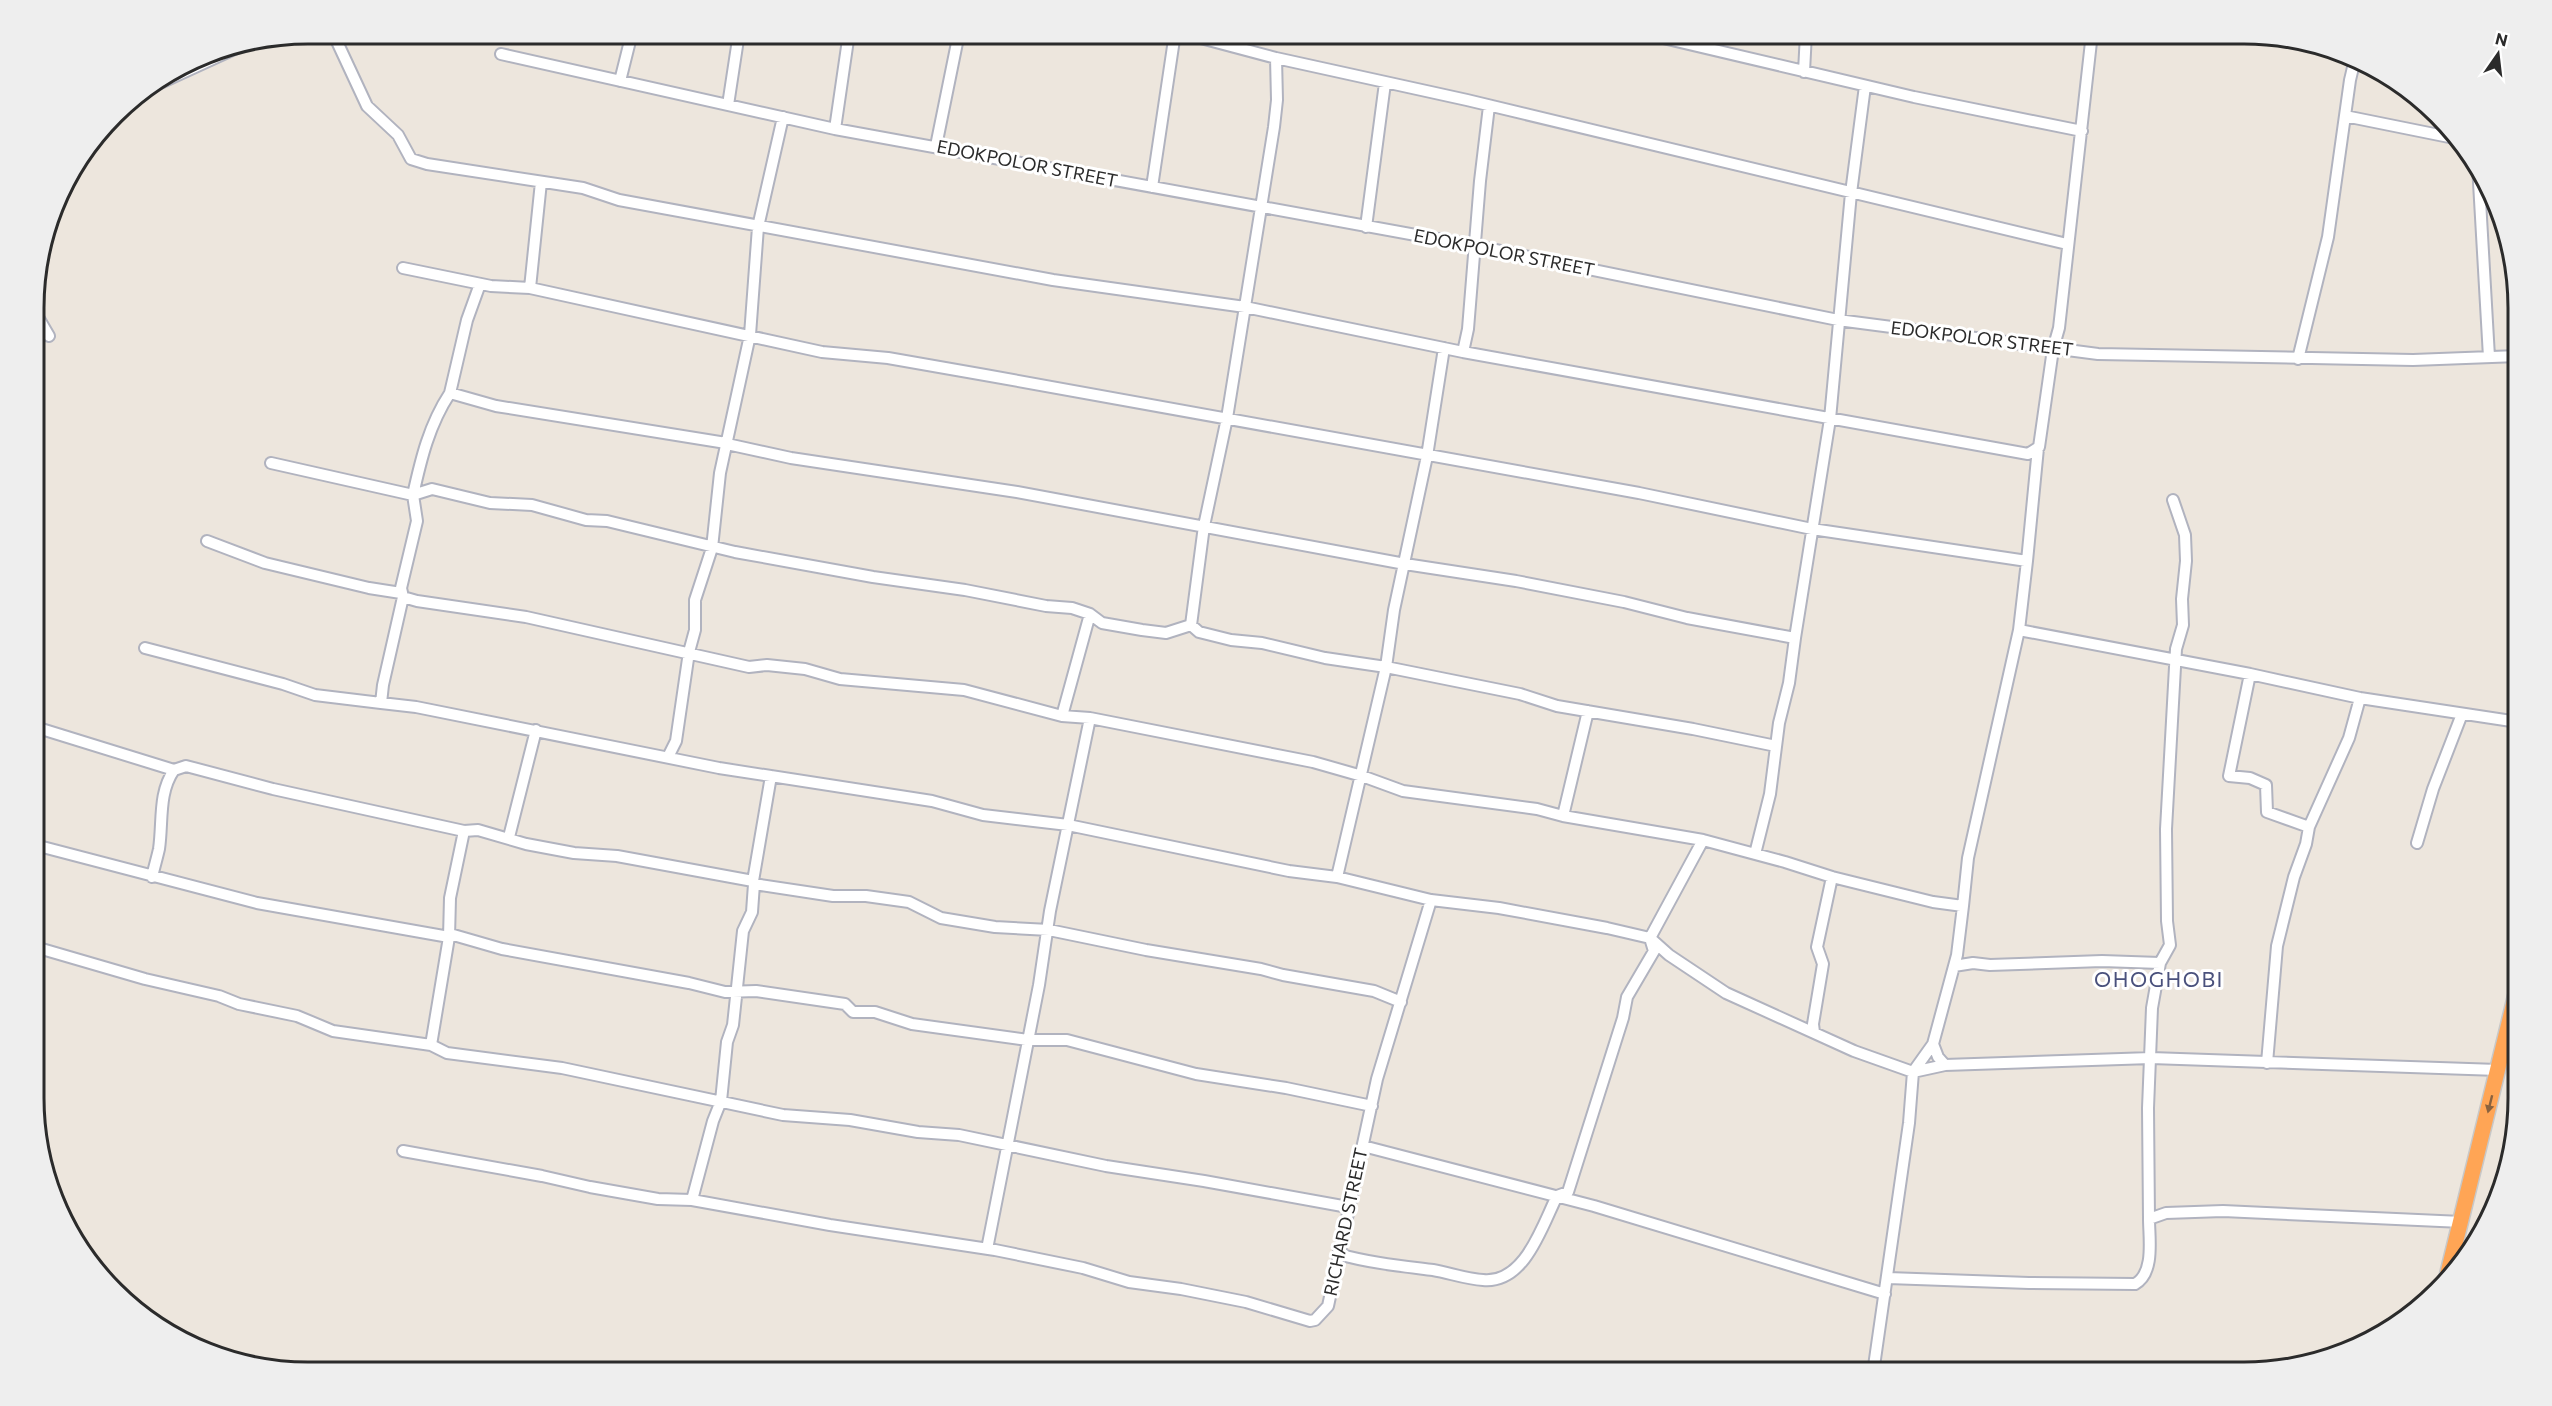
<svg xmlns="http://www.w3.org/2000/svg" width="2552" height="1406" font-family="Commissioner,sans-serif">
  <rect width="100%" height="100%" fill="#ede6dd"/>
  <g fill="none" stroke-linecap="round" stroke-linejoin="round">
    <defs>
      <path id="minor" d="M333,33l34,73 31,29 13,24 16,5 156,24 36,12 434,80 192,27 218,45 565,102 11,-7 14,-98 6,-21 33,-295
        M1182,33l94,25 191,42 600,144
        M1642,33l272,64 168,34
        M501,54l334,75 641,117 362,74 260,34 315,6 105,-4
        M1804,72l2,-39
        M620,81l12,-48
        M143,91l96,-44
        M728,105l11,-72
        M2345,116l109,22
        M835,129l14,-96
        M936,146l23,-113
        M2478,165l11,192
        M1152,187l23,-154
        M1366,227l19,-144
        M403,268l88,18 39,2 292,64 66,6 97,17 654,118 173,36 215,32 11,-113
        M480,284l-13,36 -17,73 46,13 230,37
        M530,288l11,-106
        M35,312l14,24
        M1444,348l-17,108 -33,154 -8,57 134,27 37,12 136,23 83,17
        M1463,352l5,-23 12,-148 9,-75
        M2298,359l30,-122 22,-157 5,-21
        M727,444l64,14 226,34 388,72 111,17 108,21 63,16 108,20 35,-219 21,-226 14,-107
        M271,463l142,32 4,26 -16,67 2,9 14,4 109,16 223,50 18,-2 38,4 35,10 124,11 98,26 28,2 223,44 49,14 41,15 134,18 26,7 140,24 82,22 47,15 101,25 30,4 5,-48 51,-228 8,-69
        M207,541l58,22 104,25 32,5
        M403,597l-20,88 -2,18 35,4 303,61 213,33 51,14 85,10 221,46 48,6 49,-210 -61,-9 -63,-15 -31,-3 -32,-8 -8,-7 -25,8 -24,-3 -40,-7 -12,-9 -18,-6 -26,-2 -81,-16 -92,-13 -138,-25 -128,-31 -21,-1 -54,-15 -42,-2 -58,-14 -19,6c8,-36 16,-70 37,-102
        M1191,625l13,-99 23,-108 47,-291 3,-27 -1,-42
        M2019,630l231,44 110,24 158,24
        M145,648l138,36 32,11 66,8
        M2250,674l-21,102 21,2 16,7 1,27 42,15
        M1062,716l28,-102
        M35,727l139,43 12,-4 87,23 191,42 14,-1 48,14 48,9 43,3 136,25 1,3 79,12h33l43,6 32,16 54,9 54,3 97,20 115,19 22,6 91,16 27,11
        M668,757l8,-16 13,-89 6,-22v-30l17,-52 8,-75 30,-138 8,-108 25,-110
        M1563,816l25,-105
        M509,837l27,-107
        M2417,843l16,-54 29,-75
        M35,845l222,58 192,34 1,-39 14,-67
        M1755,854l15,-60 9,-71 10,-40 6,-45
        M152,877c2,-9 5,-19 7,-28 4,-27 -1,-56 15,-79
        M1337,877l94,23 68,8 108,20 43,10 19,17 57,38 128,58 59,21 32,-7 206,-7 347,12
        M753,881l18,-105
        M450,934l52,15 187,34 36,9 31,-1 89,13 8,8h22l37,12 116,16h39l129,34 90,14 86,18
        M35,947l110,32 74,17 20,8 58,12 36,15 98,14 18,-108
        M1954,966l19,-3 17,2 112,-4 58,2
        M1814,1032l-1,-8 10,-60 -6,-17 15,-70
        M431,1045l16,8 115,15 221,47 67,5 68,12 41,3 147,31 98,15 144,26
        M2267,1063l10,-117 17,-69 12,-33 3,-17 40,-89 11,-40
        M1945,1065l-7,-8 -5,-13 24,-89 6,-49
        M1363,1146l231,60 291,88
        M403,1151l139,25 48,11 68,12 34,1 138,25 165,25 88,18 46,14 52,7 65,13 64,19 5,-1 13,-14 49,-227 54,-179
        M692,1200l21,-79 8,-20 6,-59 6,-17 10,-94 9,-19 2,-28
        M2149,1219l-1,-111 4,-100 8,-45 10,-18 -3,-24 -1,-92 10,-180 7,-24 -1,-26 4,-38 -1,-26 -12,-35
        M987,1249l52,-264 11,-74 40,-193
        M1338,1254c32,9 63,12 95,16 17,3 33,9 50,10 42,4 59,-54 74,-84l11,-4 55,-174 4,-21 27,-46 -4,-13 53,-98
        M1888,1278l141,5 106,1c20,-11 14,-46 14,-65l17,-6 57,-2 239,11
        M1873,1373l36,-250 4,-51 20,-28"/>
      <path id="highway" d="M2445,1285l73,-299"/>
    </defs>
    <!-- minor casing -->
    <use href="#minor" stroke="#b1b3bf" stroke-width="14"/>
    <!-- highway casing -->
    <use href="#highway" stroke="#c8c8c8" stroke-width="18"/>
    <!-- minor -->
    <use href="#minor" stroke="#fff" stroke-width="10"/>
    <!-- highway -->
    <use href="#highway" stroke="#ffa555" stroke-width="15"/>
  </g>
  <!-- one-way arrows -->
  <defs><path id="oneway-solid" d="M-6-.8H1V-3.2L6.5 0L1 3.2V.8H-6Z" transform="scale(1.5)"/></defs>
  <use fill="#8a623e" href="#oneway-solid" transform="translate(2490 1104) rotate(104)"/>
  <g text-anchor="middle" stroke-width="6" stroke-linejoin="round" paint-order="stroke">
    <!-- street labels -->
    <g font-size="18" fill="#2b2b2b" stroke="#fff">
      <text transform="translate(1027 164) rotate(11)" y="6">EDOKPOLOR STREET</text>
      <text transform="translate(1504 253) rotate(11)" y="6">EDOKPOLOR STREET</text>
      <text transform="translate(1982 339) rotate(7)" y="6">EDOKPOLOR STREET</text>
      <text transform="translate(1346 1222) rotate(-78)" y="6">RICHARD STREET</text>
    </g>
    <!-- quarter labels -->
    <g font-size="21" letter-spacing="1.5" fill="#4a517c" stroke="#fff">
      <text x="2159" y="987">OHOGHOBI</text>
    </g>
  </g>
  <!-- crop -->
  <path d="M0 0H2552V1406H0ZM308 44H2244A264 264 0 0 1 2508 308V1098A264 264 0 0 1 2244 1362H308A264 264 0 0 1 44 1098V308A264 264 0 0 1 308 44Z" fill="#eee" fill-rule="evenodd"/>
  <path fill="none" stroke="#2b2b2b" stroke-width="3" d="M308 44H2244A264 264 0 0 1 2508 308V1098A264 264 0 0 1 2244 1362H308A264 264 0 0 1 44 1098V308A264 264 0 0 1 308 44Z"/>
  <!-- north arrow -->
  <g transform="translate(2498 54) rotate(14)" stroke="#ffffff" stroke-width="4.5" paint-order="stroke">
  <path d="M0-4.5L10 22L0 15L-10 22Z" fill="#2b2b2b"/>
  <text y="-9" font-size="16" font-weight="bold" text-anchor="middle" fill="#2b2b2b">N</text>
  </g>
</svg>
